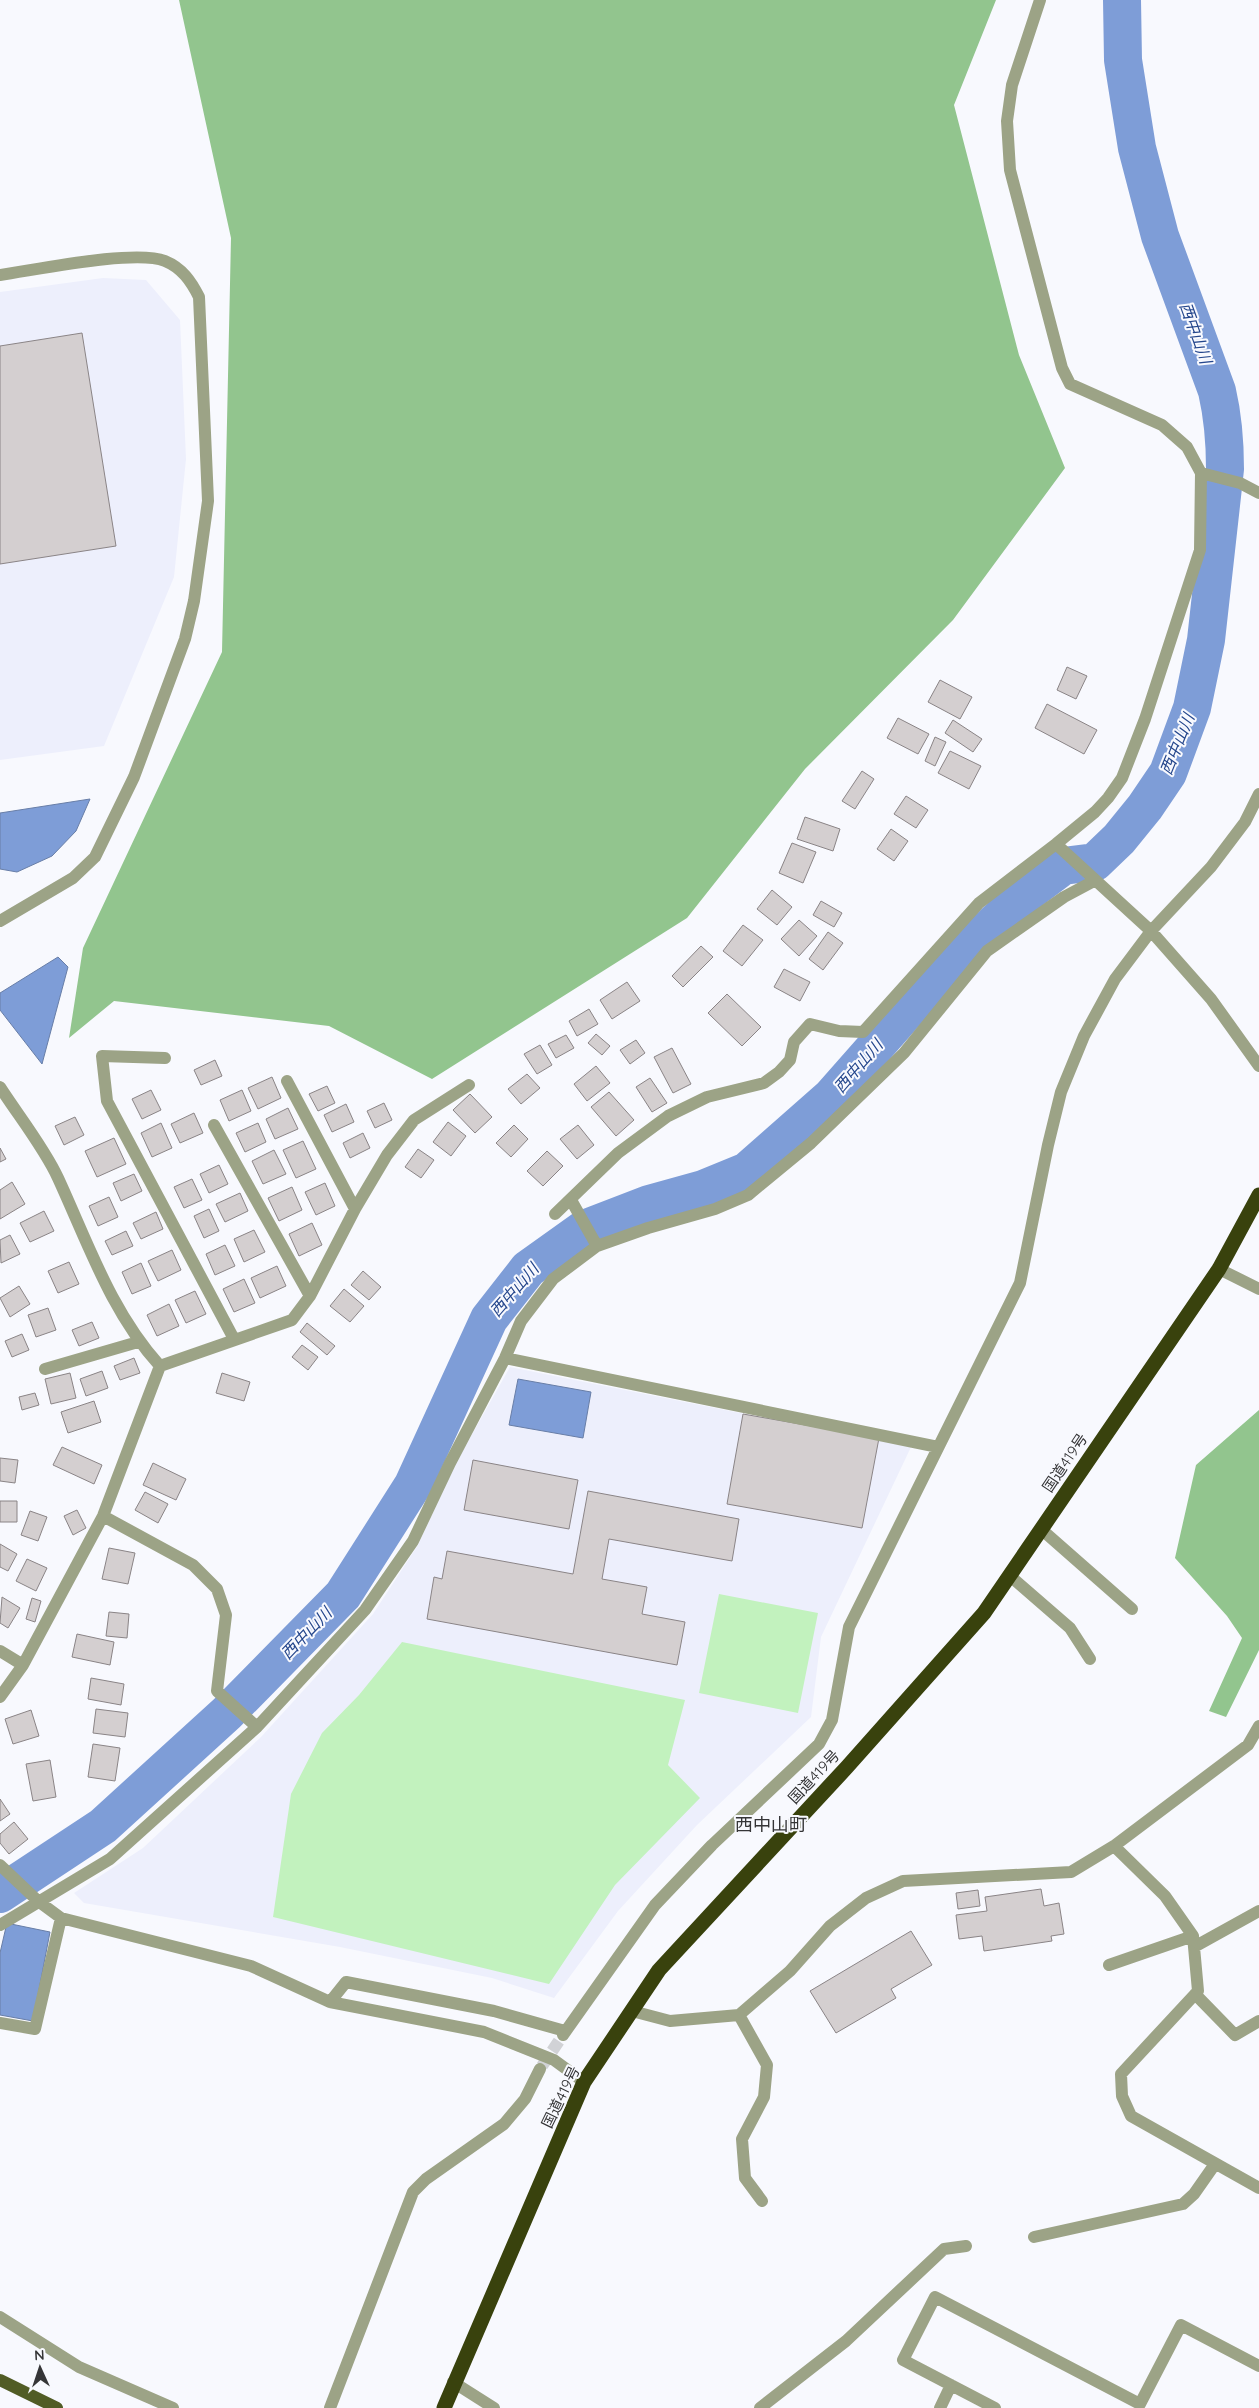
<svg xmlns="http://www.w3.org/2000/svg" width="1259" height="2408" font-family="Quicksand,'Noto Sans JP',sans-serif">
  <rect width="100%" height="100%" fill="#f8f9fe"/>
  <!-- built -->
  <path fill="#edeffc" d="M103,278l43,2 34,40 6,139 -12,118 -70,169 -104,14v-468z
    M510,1367l401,80 -90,190 -10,80 -114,108 -79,86 -64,87 -62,-20 -152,-31 -256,-44 -10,-10 69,-45 118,-111 112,-123 45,-69 39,-84z"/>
  <!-- green -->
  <path fill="#c2f2be" d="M719,1594l99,19 -20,100 -99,-20z
    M402,1642l283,58 -17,65 32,33 -85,87 -66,99 -276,-67 18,-123 31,-61 37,-38z"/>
  <!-- forest -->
  <path fill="#92c58e" d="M179,0h817l-42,105 65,250 46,113 -112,152 -148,149 -118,149 -255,161 -103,-53 -215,-25 -45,37 14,-90 139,-296 9,-414z
    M1259,1410v240l-33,67 -17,-6 33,-73 -15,-22 -52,-58 21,-93z"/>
  <!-- water -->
  <path fill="#7e9dd7" stroke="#687ea7" d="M90,799l-14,32 -24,25 -35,16 -17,-3v-56z
    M58,957l10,10 -26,97 -42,-54v-17z
    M518,1379l73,13 -8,46 -74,-13z
    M11,1924l39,8 -17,89 -33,-6v-62l6,-26z"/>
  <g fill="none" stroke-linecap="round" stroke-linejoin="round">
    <!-- river -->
    <path stroke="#7e9dd7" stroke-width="38" d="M0,1894l103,-68 124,-113 116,-118 70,-110 76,-166 39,-50 56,-40 65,-25 54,-15 44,-18 84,-74 105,-119 86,-81 41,-31 32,-4 24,-23 26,-32 23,-34 24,-65 14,-68 19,-171c0,-27 -2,-52 -8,-78l-57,-155 -23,-88 -14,-88 -1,-60"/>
  </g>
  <!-- building -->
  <path fill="#d4cfd0" stroke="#8a8486" d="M82,333l34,213 -116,18v-218z
    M1067,667l20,9 -11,23 -19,-9z
    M940,680l32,17 -12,22 -32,-17z
    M1047,704l50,26 -13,24 -49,-26z
    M898,718l31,16 -11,20 -31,-16z
    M953,720l29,19 -9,13 -28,-19z
    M935,737l11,5 -11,24 -10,-5z
    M950,751l31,15 -12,23 -31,-16z
    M862,771l12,8 -19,30 -13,-8z
    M906,796l22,14 -12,18 -22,-14z
    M805,817l35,12 -7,22 -36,-12z
    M891,829l17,12 -14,20 -17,-12z
    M792,843l24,9 -13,31 -24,-10z
    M772,890l20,17 -15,18 -20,-16z
    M821,901l21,12 -8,14 -21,-12z
    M799,920l18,16 -18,20 -18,-17z
    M743,925l20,15 -21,26 -19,-15z
    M828,932l15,11 -20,27 -14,-11z
    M701,946l12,11 -30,30 -11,-11z
    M784,969l26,13 -10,19 -26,-14z
    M627,982l13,19 -28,18 -12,-19z
    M727,994l34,33 -19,19 -34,-33z
    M589,1009l9,15 -21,12 -8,-15z
    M596,1034l14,12 -8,9 -14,-12z
    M566,1035l8,13 -18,10 -8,-14z
    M636,1040l9,13 -15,11 -10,-14z
    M540,1045l12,20 -15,9 -13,-20z
    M672,1048l19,36 -18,9 -19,-36z
    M215,1060l7,16 -21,9 -7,-15z
    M596,1066l14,17 -23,18 -13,-17z
    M527,1074l13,14 -19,16 -13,-15z
    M272,1077l9,21 -23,11 -10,-21z
    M650,1078l17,25 -15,9 -16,-25z
    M327,1086l8,17 -17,8 -9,-17z
    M151,1090l10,20 -19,9 -10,-20z
    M242,1090l9,21 -22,10 -9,-21z
    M609,1092l25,28 -18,16 -25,-29z
    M470,1094l22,23 -17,16 -22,-23z
    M384,1103l8,17 -17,8 -8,-17z
    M346,1104l8,18 -22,10 -8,-17z
    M288,1108l10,21 -23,10 -9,-20z
    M194,1113l9,20 -23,10 -9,-19z
    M75,1117l9,18 -20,10 -9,-19z
    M448,1122l18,14 -15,20 -18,-14z
    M161,1123l11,25 -20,9 -11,-24z
    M258,1123l8,19 -21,10 -9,-19z
    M514,1125l14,14 -17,18 -15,-14z
    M578,1125l16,20 -17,14 -17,-20z
    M363,1133l7,15 -20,10 -7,-15z
    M114,1138l12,26 -29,13 -12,-26z
    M303,1141l13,28 -20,9 -13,-28z
    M0,1148l6,11 -6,3z
    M418,1149l16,11 -13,18 -16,-11z
    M274,1150l12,24 -23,10 -11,-23z
    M547,1151l16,15 -20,20 -16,-15z
    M219,1165l9,19 -19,9 -9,-19z
    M134,1174l8,17 -21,10 -8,-18z
    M192,1179l10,21 -18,8 -10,-21z
    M12,1182l13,22 -25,15v-29z
    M325,1183l10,23 -19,9 -11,-23z
    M292,1187l10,23 -23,11 -11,-23z
    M240,1193l8,18 -23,11 -9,-18z
    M109,1197l9,20 -20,9 -9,-20z
    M209,1209l10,22 -15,7 -10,-22z
    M44,1211l10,20 -24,11 -10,-19z
    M156,1212l7,17 -22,10 -8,-16z
    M312,1223l10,22 -23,11 -10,-22z
    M254,1230l11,22 -21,10 -10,-23z
    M126,1231l7,15 -21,9 -7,-14z
    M10,1235l10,19 -19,9 -1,-23z
    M225,1245l10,21 -20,9 -9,-21z
    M172,1250l9,20 -23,11 -10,-20z
    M69,1262l10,22 -21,9 -10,-22z
    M141,1263l10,23 -19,8 -10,-22z
    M277,1266l9,20 -26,12 -9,-20z
    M363,1271l18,16 -12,13 -18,-15z
    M244,1279l11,24 -21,9 -11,-23z
    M19,1286l11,18 -20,13 -10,-19z
    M344,1289l20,17 -14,16 -20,-16z
    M195,1291l11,23 -20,9 -11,-23z
    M169,1304l10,22 -22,10 -10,-21z
    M48,1308l8,22 -20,7 -8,-22z
    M92,1322l7,16 -20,8 -7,-16z
    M307,1323l28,23 -8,9 -27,-23z
    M22,1334l7,16 -17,7 -7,-16z
    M302,1345l16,12 -10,13 -16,-13z
    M134,1358l6,15 -20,7 -6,-14z
    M102,1371l6,17 -22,8 -6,-17z
    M70,1373l6,25 -25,6 -6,-25z
    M222,1373l28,9 -6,19 -28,-8z
    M35,1393l4,12 -17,5 -3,-13z
    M94,1401l7,21 -33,11 -7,-21z
    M743,1414l136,24 -17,90 -135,-24z
    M62,1447l40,18 -8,19 -41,-19z
    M0,1458l18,2 -3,23 -15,-2z
    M473,1460l105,20 -9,49 -105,-19z
    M153,1463l33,16 -10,21 -33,-15z
    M588,1491l151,28 -7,42 -123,-22 -7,40 45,8 -5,27 43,8 -8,43 -250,-46 7,-42 8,2 5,-28 126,23z
    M145,1492l23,12 -10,19 -23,-13z
    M0,1501h17v21h-17z
    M77,1510l9,18 -13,7 -9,-19z
    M30,1511l17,6 -9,24 -17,-6z
    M0,1544l17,10 -9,17 -8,-4z
    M109,1548l26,5 -7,31 -26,-5z
    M27,1559l20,9 -11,23 -20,-10z
    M2,1597l18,11 -12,20 -8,-5z
    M32,1598l9,3 -6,21 -9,-3z
    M109,1612l20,2 -2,24 -21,-2z
    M77,1634l37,8 -4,23 -38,-8z
    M91,1678l33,6 -3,21 -33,-6z
    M96,1709l32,4 -3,24 -32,-4z
    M31,1710l8,26 -26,8 -8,-25z
    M93,1744l27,4 -5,33 -27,-4z
    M50,1760l6,37 -23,4 -7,-37z
    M0,1799l10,15 -10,7z
    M14,1822l14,17 -19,15 -9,-11v-9z
    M1041,1889l3,17 15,-3 5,31 -13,2 1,5 -68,10 -2,-15 -23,3 -3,-24 31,-4 -2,-14z
    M978,1890l2,16 -22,3 -2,-16z
    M911,1931l21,34 -41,24 5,9 -60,35 -26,-42z"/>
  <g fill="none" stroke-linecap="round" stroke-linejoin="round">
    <!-- minor-tunnel -->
    <path stroke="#d1d2d6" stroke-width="12" stroke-dasharray="12 6" stroke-linecap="butt" d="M542,2066l21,-31"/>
    <!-- minor -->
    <path stroke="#9ca386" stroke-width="12" d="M0,275c36,-5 135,-26 165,-14 17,7 26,20 34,36l9,204 -14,100 -9,38 -51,138 -39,80 -22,21 -73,43
      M1201,473l39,10 19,10
      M1056,844l95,87 60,68 48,67
      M165,1058l-63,-2 5,45 127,238
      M287,1081l68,128
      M0,1087c18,28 45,62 58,91 30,65 53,134 102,188l-57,150 -80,149 -23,32
      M214,1125l96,171
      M571,1200l26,46
      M555,1214l63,-61 50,-37 39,-19 57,-14 15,-11 11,-12 4,-18 16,-18 29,7 24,1 116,-129 77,-59 39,-32 13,-14 14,-20 23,-59 55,-169 1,-77 -14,-26 -25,-22 -92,-41 -8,-16 -52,-198 -3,-49 5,-36 28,-85
      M1219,1269l40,20
      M505,1358l433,89
      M160,1366l132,-46 18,-24 45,-87 32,-54 27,-35 55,-35
      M45,1369l93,-27
      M103,1516l90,49 24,24 9,26 -9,76 40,36
      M1041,1529l91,80
      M1009,1575l61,53 20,31
      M0,1651l23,14
      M1114,1846l51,50 28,40 5,55 -77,83 1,22 9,20 128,72
      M0,1865l38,36 23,17 190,48 79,36 154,30 70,28 30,22
      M0,1925l110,-66 147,-132 108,-117 48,-69 37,-78 55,-105 16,-37 32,-42 44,-33 51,-18 67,-19 33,-14 63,-52 93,-90 83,-102 77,-54 30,-16
      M1194,1947l65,-36
      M1109,1965l84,-29
      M1195,1994l40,41 24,-14
      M330,2002l16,-20 148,29 71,20
      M632,2011l38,10 69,-6 51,-44 40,-45 36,-28 37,-17 168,-9 43,-26 134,-101 11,-19
      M739,2015l28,50 -3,32 -22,42 3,39 17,23
      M0,2023l35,6 26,-111
      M563,2035l92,-130 57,-60 107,-101 13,-24 17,-93 171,-344 28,-138 13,-53 23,-56 31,-57 36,-48 60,-64 34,-45 14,-28
      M1034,2237l149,-33 11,-10 21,-30
      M0,2317l79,50 94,41
      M453,2382l41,26
      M330,2408l83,-216 13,-13 78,-55 21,-25 15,-30
      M760,2408l86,-67 98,-92 22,-3
      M940,2408l11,-23
      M995,2408l-92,-48 32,-63 205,107 41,-79 78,41"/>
    <!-- major -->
    <path stroke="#515c25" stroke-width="12" d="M0,2380l57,28"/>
    <!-- highway -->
    <path stroke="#39420d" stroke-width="15" d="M444,2408l140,-326 75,-112 188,-203 137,-154 235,-344 40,-74"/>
  </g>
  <g text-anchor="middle" stroke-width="4" stroke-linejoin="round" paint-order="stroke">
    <!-- street labels -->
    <g font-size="15" fill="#353537" stroke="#f8f9fe">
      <text transform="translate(1065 1463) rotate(-56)" y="5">国道419号</text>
      <text transform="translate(814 1777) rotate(-47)" y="5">国道419号</text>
      <text transform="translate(561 2097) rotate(-64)" y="5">国道419号</text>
    </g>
    <!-- water labels -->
    <g font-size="16" font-style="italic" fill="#24468c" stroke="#f8f9fe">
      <text transform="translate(1196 333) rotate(70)" y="6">西中山川</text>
      <text transform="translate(1177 744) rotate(-68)" y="6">西中山川</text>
      <text transform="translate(858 1066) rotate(-49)" y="6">西中山川</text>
      <text transform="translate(514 1290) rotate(-49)" y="6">西中山川</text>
      <text transform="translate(306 1633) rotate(-46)" y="6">西中山川</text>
    </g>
    <!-- quarter labels -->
    <g font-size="18" fill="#353537" stroke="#f8f9fe">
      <text x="771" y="1831">西中山町</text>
    </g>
  </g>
  <!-- north arrow -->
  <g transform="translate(40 2368) rotate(357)" stroke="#f8f9fe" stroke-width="4" paint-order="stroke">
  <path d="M0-4L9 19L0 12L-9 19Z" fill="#353537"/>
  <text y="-8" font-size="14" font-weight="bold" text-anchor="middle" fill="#353537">N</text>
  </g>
</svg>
